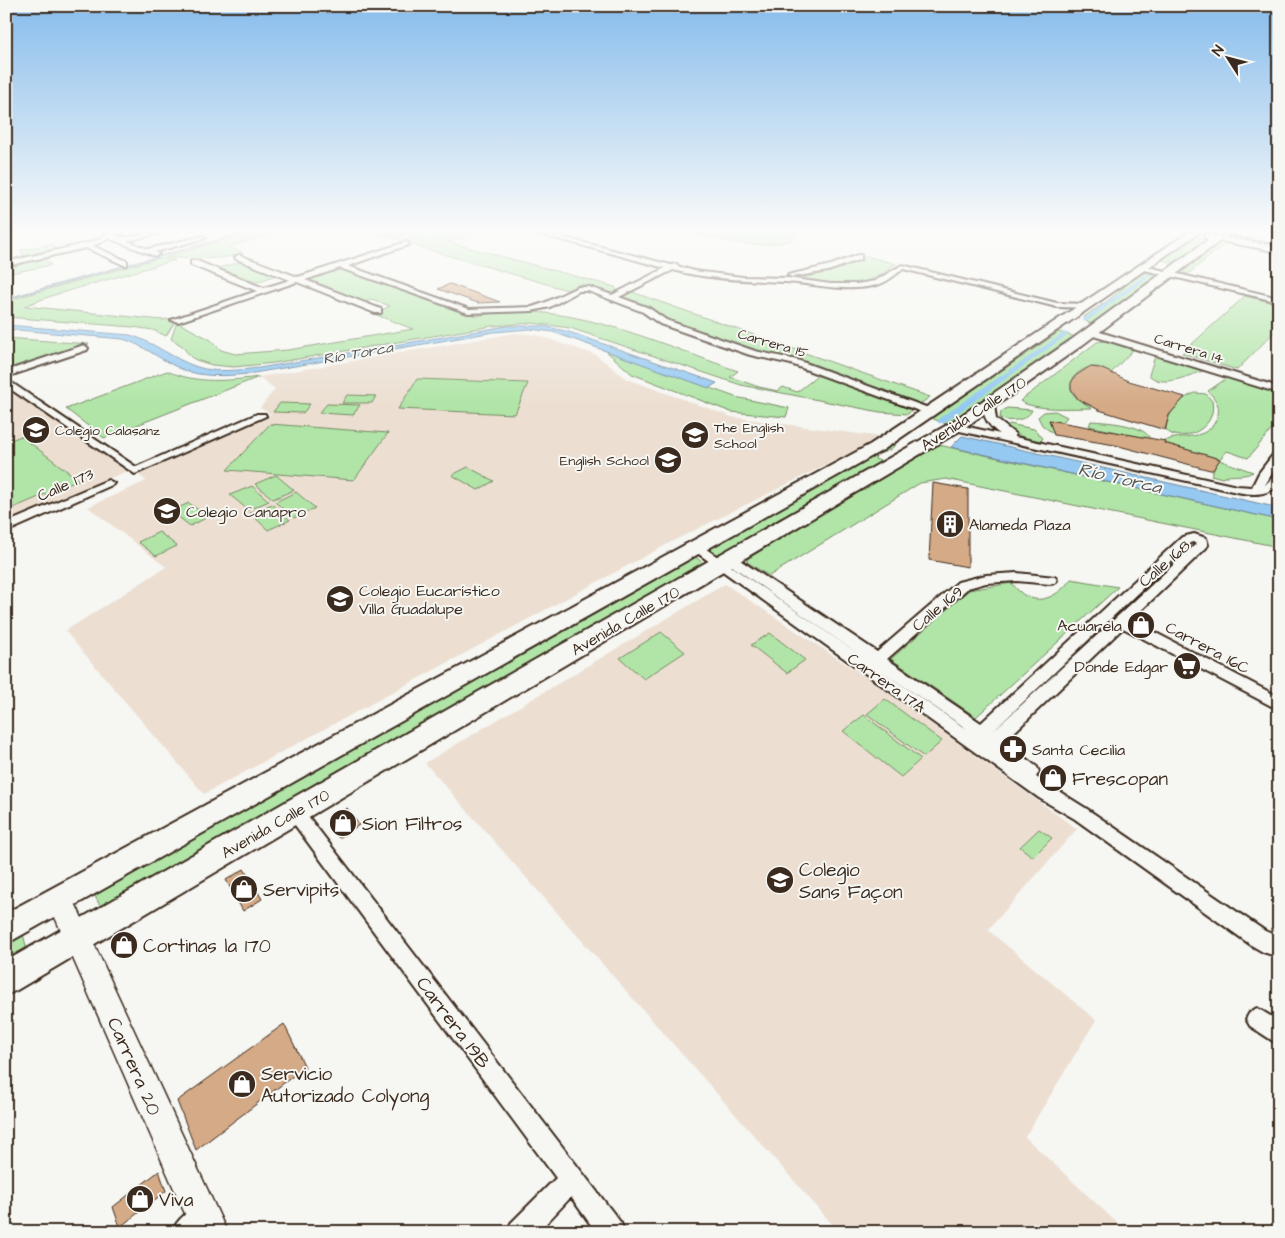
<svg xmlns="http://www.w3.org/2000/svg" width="1285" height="1238" font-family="'Architects Daughter',sans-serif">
  <rect width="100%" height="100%" fill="#f6f6f2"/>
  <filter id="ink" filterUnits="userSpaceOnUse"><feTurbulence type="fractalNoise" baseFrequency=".02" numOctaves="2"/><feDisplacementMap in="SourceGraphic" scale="10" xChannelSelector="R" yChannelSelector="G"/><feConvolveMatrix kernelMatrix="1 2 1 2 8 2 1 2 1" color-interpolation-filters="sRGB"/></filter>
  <g filter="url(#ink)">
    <!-- built -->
    <path fill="#ecdfd2" d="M515,333l22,2 59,20 31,24 105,38 150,20 -209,104 -469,253 -139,-163 101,-64 -78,-60 58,-26 -8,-7 133,-60 -11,-6 15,-19 -16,-12z
      M6,388l121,83 -121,52z
      M725,584l148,98 204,147 -89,101 108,90 -71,117 102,95h-288l-414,-469z"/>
    <!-- green -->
    <path fill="#b0e5a7" stroke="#768862" d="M254,232h24l-49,15 14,6c-26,8 -51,6 -78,4z
      M375,232h37l13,4 6,-4h48l-31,10 167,45 3,5h14l298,105 -10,7 -123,-46 -36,-6 -91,-31 -22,-15 -63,-21 -6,-1 -12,6 -151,-44z
      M688,232h109l-5,8c-35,11 -69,0 -104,-8z
      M1192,236l17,4 -32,23 -17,-3z
      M1230,242l49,10v2l-53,-11 -38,31 -7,-1 38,-30z
      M53,244l3,8 -32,6 -3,-8z
      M866,256l30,8c-8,5 -17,13 -27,16 -22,8 -48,3 -70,-1l42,-10z
      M43,258l8,7 -45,9v-8z
      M159,258l16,2 -121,35 -30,11 138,14 5,-1 7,4 -8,13 -13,-6 -20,-3 -127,-10v-16z
      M242,262l34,13 -18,7 -40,-14z
      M344,269l132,47c86,-19 181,27 262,55l-8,6 29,10 19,4 5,-4 14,5 23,-18 92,35 -4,5 -28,-2 -139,-27 -171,-57 -38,-5 -40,3 -218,37 -40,4 -22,-2 -16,-5 -5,-3 -10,-12 -10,-6 6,-17 34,18 10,10 14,4 53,-4 125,-21 -39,-15 16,-8 -18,-7 -7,3 -54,-22c5,-7 23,-11 33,-11z
      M1152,271l7,2 -1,2 -64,51 -10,-6 1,-4c10,-7 21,-13 30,-21 12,-9 21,-23 37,-24z
      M1245,296l34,8v23l-42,43 -55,-17z
      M1059,332l17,5 -125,89 -20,-8z
      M6,338l83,6 -83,27z
      M1106,341l27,9 -22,23c-5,-2 -9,-5 -14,-6 -14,-2 -32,12 -24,27 4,6 13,10 19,14 -17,0 -58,3 -72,-7l77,-59z
      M605,350l130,47 54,11 -3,9 -55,-5 -99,-38z
      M1155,356l48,15c-15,4 -40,18 -54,4z
      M167,371c30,13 60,10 92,6l-155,61 -38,-29z
      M1227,378l52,16v27l-31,37 -21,-7 -8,9 34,12c-10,6 -21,1 -31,6l-11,-3 8,-16 -55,-16c8,-11 42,1 52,-23 6,-13 0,-20 -8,-29z
      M417,379l111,4 -13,31 -117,-5z
      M1195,393l11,1 6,7c1,5 1,10 -1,15 -5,16 -33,27 -45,14 1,-17 13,-31 29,-37z
      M347,395l29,1 -4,7h-30z
      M280,403l30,1 -7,9 -30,-1z
      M327,404l33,1 -7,10 -34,-2z
      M1007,408l25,2c-5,11 -21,12 -32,9l1,-7z
      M1055,411l12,6 -4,5 -13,-1 4,13 -12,-9 -4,-8 6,-5z
      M1091,421c14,1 54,3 59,18l-61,-13z
      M270,424l118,9 -34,47 -127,-10z
      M1009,424l25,5 9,9 -3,5 -16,-5 -18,-11z
      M21,436l58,44 -73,31v-69z
      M898,440c-5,10 -11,12 -22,14l-1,5 8,3 7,-3 -1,-2 23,-10 -193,111 -14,-9z
      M939,445l340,75v27l-333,-68 -26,4 -151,93 -22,-14 1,-7z
      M468,467l26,14 -16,9 -26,-15z
      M276,475l18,15 -21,9 -18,-15z
      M252,486l17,15 -21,9 -18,-15z
      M296,492l19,16 -21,10 -19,-16z
      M189,503l19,14 -18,9 -19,-15z
      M272,504l18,16 -22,10 -18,-17z
      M159,532l18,14 -21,10 -18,-14z
      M693,555l14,11 -602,350 -13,-26z
      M1071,579l47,8 -142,130 -85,-58 78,-69 43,-7c18,26 43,18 59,-4z
      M661,632l24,20 -41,27 -24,-21z
      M770,633l35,27 -18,13 -36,-28z
      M885,699l57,42 -18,16 -57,-43z
      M864,715l57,44 -20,18 -58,-46z
      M1039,829l13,9 -19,19 -13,-10z
      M22,930l7,28 -23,14v-34z"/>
    <!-- water -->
    <path fill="#95c9f2" stroke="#71899d" d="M6,325l124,10c24,7 43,24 67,32 19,6 42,3 62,1l248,-42h37l25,6 148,51 -8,5 -156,-56 -23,-3 -36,3 -246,42c-23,2 -47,4 -69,-6 -20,-9 -36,-23 -56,-29l-117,-10z
      M962,436l317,72v12l-328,-73z"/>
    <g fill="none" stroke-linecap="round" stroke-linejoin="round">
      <!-- stream -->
      <path stroke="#71899d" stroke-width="2" d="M6,299l241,-67"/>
      <!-- canal -->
      <path fill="#95c9f2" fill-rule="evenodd" d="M1151,271l5,1 -69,49h-4v-2z
        M1065,332l2,1v2l-123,88h-6v-4z"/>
    </g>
    <!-- building -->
    <path fill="#d5aa86" stroke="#3b2a1e" d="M450,284l50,18 -22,1 -40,-14z
      M1089,367l11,1 29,13 56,16 -16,18 -4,15 -66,-20 -21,-11 -7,-10v-6l4,-7z
      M1049,420l116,21 -1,2 56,16 -7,11h-3l-95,-25 -61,-10z
      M933,483l35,6v78l-39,-7z
      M347,808l12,17 -20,13 -12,-17z
      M244,869l18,30 -19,12 -17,-31z
      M284,1024l21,43 -109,83 -19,-49z
      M159,1171l7,20 -46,36 -7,-20z"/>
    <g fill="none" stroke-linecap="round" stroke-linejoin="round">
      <defs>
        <path id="street" d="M114,232h11l-1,1 -10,2c14,6 33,-3 48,-3l-1,1 -34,8 21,8 55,-13 3,2 -51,14 4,2 -4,2 -47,-18 -2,2 -13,6 34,15v4h-3l-38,-17 -80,18v-4l86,-20 9,-4 3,-4z
          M533,232h9l129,33 6,-1v2l17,5 49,6 44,1 44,6h26l18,-3 27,-16 155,38 29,1 4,2 -4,2 -29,-1 -154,-38c-8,6 -17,14 -26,16 -31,8 -60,-1 -91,-3 -39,-2 -76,-2 -113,-12l-54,27 30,11 17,12 89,31 42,9 137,50v4l-4,1 -139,-51 -41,-9 -90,-31 -17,-12 -55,-21h-9l-29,16 -18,4 -64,2 -128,-45 -35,12 76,29v4h-6l-78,-31 -119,40 -7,-2 86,-29 -66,-26v-4h6l67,27 26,-8 -54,-21 -1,-2 4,-2 59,22 108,-35 3,2 -1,1 -60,21 121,43 63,-2 12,-4 34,-16h11l23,8 53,-27z
          M858,255h3v4l-33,12 -36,6 -4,-2 43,-10z
          M1140,265l139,33v4l-139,-33z
          M1090,329l189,58v6l-192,-59v-4z
          M84,345l4,3 -1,2 -81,27v-6z
          M6,379l130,88 121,-53h8l1,2 -131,58 -129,-88z
          M989,402l5,3 2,14 19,15v3l222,49 15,1 7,-14 16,-21 4,-1v11l-14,23 10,-10 4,-1v11c-13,11 -26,10 -42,7l-282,-62 -5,-3 5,-3 45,10c-10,-7 -18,-16 -16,-29z
          M108,480l6,3 -2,2 -106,47v-9z
          M1194,534l12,4 2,7 -2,3 -75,72 148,77v13l-156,-82 -119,114 33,25 2,5 -3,5 51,32 178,122 14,6v20l-16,-5 -12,-7 -176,-126 -36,-21 -350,-251 6,-4 4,1 168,116 -141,-98 -2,-3 2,-3h8l143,96 81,-70 28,-7 31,-2 38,4 2,3 -2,3 -5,1 -33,-3 -31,2 -18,5 -81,71 94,64 201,-186zM1193,542l3,2 -204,188 198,-189zM877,668l84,57 5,4z
          M295,804l6,3 320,416 3,9h-28l-25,-35 -33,35h-30l3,-9 45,-45 -267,-361 -3,-5 3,-5z
          M1257,1008l22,13v24l-29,-19 -4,-7 4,-7z
          M203,1204l9,3 3,9 -3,9 -9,7h-31c5,-13 18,-23 31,-28z"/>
        <path id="secondary" d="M60,887l9,3 158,342h-34l-146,-333 4,-9z"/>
        <path id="primary" d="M1189,232h11l-317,218 -877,494v-31l865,-469z
          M1220,232h11l-4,4 52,10v6l-59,-11 -139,105 -120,84 -944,560 -11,5v-34l943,-537 122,-84 138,-101 -4,-1 -1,-2 1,-2h11z"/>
      </defs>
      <!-- street casing -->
      <use href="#street" stroke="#3b2a1e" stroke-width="4"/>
      <!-- secondary casing -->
      <use href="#secondary" stroke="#3b2a1e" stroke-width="3"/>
      <!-- primary casing -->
      <use href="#primary" stroke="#3b2a1e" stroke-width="4"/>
      <!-- street -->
      <use href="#street" fill="#f6f6f2" fill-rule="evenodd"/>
      <!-- secondary -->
      <use href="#secondary" fill="#f6f6f2" fill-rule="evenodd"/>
      <!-- primary -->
      <use href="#primary" fill="#f6f6f2" fill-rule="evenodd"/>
      <!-- rail -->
      <path stroke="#3b2a1e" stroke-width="2" stroke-dasharray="4.5 2" stroke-linecap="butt" d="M1200,232l79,14"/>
    </g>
  </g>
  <!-- sky -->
  <linearGradient id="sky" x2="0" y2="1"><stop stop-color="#87bcec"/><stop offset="0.57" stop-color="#fbfbf9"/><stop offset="1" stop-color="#fbfbf9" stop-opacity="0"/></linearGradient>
  <rect width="1285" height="405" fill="url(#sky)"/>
  <!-- icons -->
  <defs>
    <symbol id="school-disc" viewBox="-11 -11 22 22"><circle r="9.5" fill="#3b2a1e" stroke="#f6f6f2"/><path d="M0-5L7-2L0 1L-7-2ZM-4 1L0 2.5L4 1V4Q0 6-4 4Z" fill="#fff"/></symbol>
    <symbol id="building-disc" viewBox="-11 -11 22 22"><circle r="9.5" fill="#3b2a1e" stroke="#f6f6f2"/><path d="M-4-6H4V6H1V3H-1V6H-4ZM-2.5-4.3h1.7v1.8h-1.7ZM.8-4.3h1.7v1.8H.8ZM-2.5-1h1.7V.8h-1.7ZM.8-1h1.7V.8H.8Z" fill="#fff"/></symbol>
    <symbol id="shop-disc" viewBox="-11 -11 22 22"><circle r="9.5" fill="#3b2a1e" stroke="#f6f6f2"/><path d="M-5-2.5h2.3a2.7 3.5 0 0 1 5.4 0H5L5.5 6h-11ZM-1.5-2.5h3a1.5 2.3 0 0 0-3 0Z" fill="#fff"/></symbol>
    <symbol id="supermarket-disc" viewBox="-11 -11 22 22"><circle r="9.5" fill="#3b2a1e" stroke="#f6f6f2"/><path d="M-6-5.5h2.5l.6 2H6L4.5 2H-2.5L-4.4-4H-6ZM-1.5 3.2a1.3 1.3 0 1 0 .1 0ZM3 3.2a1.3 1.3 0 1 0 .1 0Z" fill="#fff"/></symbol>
    <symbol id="pharmacy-disc" viewBox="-11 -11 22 22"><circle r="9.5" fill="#3b2a1e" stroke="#f6f6f2"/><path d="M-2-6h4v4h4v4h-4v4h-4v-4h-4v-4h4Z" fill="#fff"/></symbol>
  </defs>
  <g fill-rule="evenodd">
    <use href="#school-disc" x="20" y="414" width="32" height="32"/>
    <use href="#school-disc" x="679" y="419" width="32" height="32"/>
    <use href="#school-disc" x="652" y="444" width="32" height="32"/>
    <use href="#school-disc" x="151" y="495" width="32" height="32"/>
    <use href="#building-disc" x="934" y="508" width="32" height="32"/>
    <use href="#school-disc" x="324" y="583" width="32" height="32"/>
    <use href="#shop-disc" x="1125" y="609" width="32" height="32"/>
    <use href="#supermarket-disc" x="1171" y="650" width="32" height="32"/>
    <use href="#pharmacy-disc" x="997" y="733" width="32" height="32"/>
    <use href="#shop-disc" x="1037" y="762" width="32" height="32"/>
    <use href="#shop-disc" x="327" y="807" width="32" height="32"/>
    <use href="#school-disc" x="764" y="864" width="32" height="32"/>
    <use href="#shop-disc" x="228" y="873" width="32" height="32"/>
    <use href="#shop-disc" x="108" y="929" width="32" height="32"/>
    <use href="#shop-disc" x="226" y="1068" width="32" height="32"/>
    <use href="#shop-disc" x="124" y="1183" width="32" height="32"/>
  </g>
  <g text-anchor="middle" stroke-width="4" stroke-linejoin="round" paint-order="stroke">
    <!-- far-street labels -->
    <g font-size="14" fill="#3b2a1e" stroke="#f6f6f2">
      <text transform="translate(773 343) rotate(16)" y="5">Carrera 15</text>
      <text transform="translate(1189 348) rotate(17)" y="5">Carrera 14</text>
    </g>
    <!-- far-poi labels -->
    <g font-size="14" fill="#3b2a1e" stroke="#f6f6f2" text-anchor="start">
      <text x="714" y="432">The English<tspan x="714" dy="16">School</tspan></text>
      <text x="55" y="435">Colegio Calasanz</text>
      <text x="649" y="465" text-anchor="end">English School</text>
    </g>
    <!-- far-water labels -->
    <g font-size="15" font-style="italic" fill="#525253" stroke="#f6f6f2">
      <text transform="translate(358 353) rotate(-10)" y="5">Río Torca</text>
    </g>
    <!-- street labels -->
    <g font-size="16" fill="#3b2a1e" stroke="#f6f6f2">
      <text transform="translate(973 413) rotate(-33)" y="6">Avenida Calle 170</text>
      <text transform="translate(65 484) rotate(-24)" y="6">Calle 173</text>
      <text transform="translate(1164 563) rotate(-41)" y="6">Calle 168</text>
      <text transform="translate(937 608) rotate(-40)" y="6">Calle 169</text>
      <text transform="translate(625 620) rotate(-30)" y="6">Avenida Calle 170</text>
      <text transform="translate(1208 647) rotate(28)" y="6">Carrera 16C</text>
      <text transform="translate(887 682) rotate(35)" y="6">Carrera 17A</text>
      <text transform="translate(275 823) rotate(-30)" y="6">Avenida Calle 170</text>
    </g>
    <!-- poi labels -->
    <g font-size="16" fill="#3b2a1e" stroke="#f6f6f2" text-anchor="start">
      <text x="186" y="517">Colegio Canapro</text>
      <text x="969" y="530">Alameda Plaza</text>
      <text x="359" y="596">Colegio Eucarístico<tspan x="359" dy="18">Villa Guadalupe</tspan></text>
      <text x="1122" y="631" text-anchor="end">Acuarela</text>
      <text x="1168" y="672" text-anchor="end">Donde Edgar</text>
      <text x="1032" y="755">Santa Cecilia</text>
    </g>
    <!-- water labels -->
    <g font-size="18" font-style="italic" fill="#525253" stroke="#f6f6f2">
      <text transform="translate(1120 478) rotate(13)" y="6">Río Torca</text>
    </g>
    <!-- near-poi labels -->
    <g font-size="19" fill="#3b2a1e" stroke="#f6f6f2" text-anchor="start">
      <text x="1072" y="785">Frescopan</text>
      <text x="362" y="830">Sion Filtros</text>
      <text x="799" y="876">Colegio<tspan x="799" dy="22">Sans Façon</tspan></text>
      <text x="263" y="896">Servipits</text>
      <text x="143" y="952">Cortinas la 170</text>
      <text x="261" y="1080">Servicio<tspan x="261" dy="22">Autorizado Colyong</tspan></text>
      <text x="159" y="1206">Viva</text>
    </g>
    <!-- near-street labels -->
    <g font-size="19" fill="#3b2a1e" stroke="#f6f6f2">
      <text transform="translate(454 1022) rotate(53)" y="7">Carrera 19B</text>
      <text transform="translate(135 1066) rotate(66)" y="7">Carrera 20</text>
    </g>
  </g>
  <!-- margin -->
  <rect width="1285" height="1238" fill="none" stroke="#f6f6f2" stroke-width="25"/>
  <rect x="12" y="12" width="1260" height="1213" fill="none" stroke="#3b2a1e" stroke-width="2" filter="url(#ink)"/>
  <!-- north arrow -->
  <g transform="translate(1228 58) rotate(306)" stroke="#f6f6f2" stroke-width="4" paint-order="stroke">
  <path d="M0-4L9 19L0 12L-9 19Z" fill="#3b2a1e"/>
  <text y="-8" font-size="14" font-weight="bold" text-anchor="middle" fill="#3b2a1e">N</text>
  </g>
</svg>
